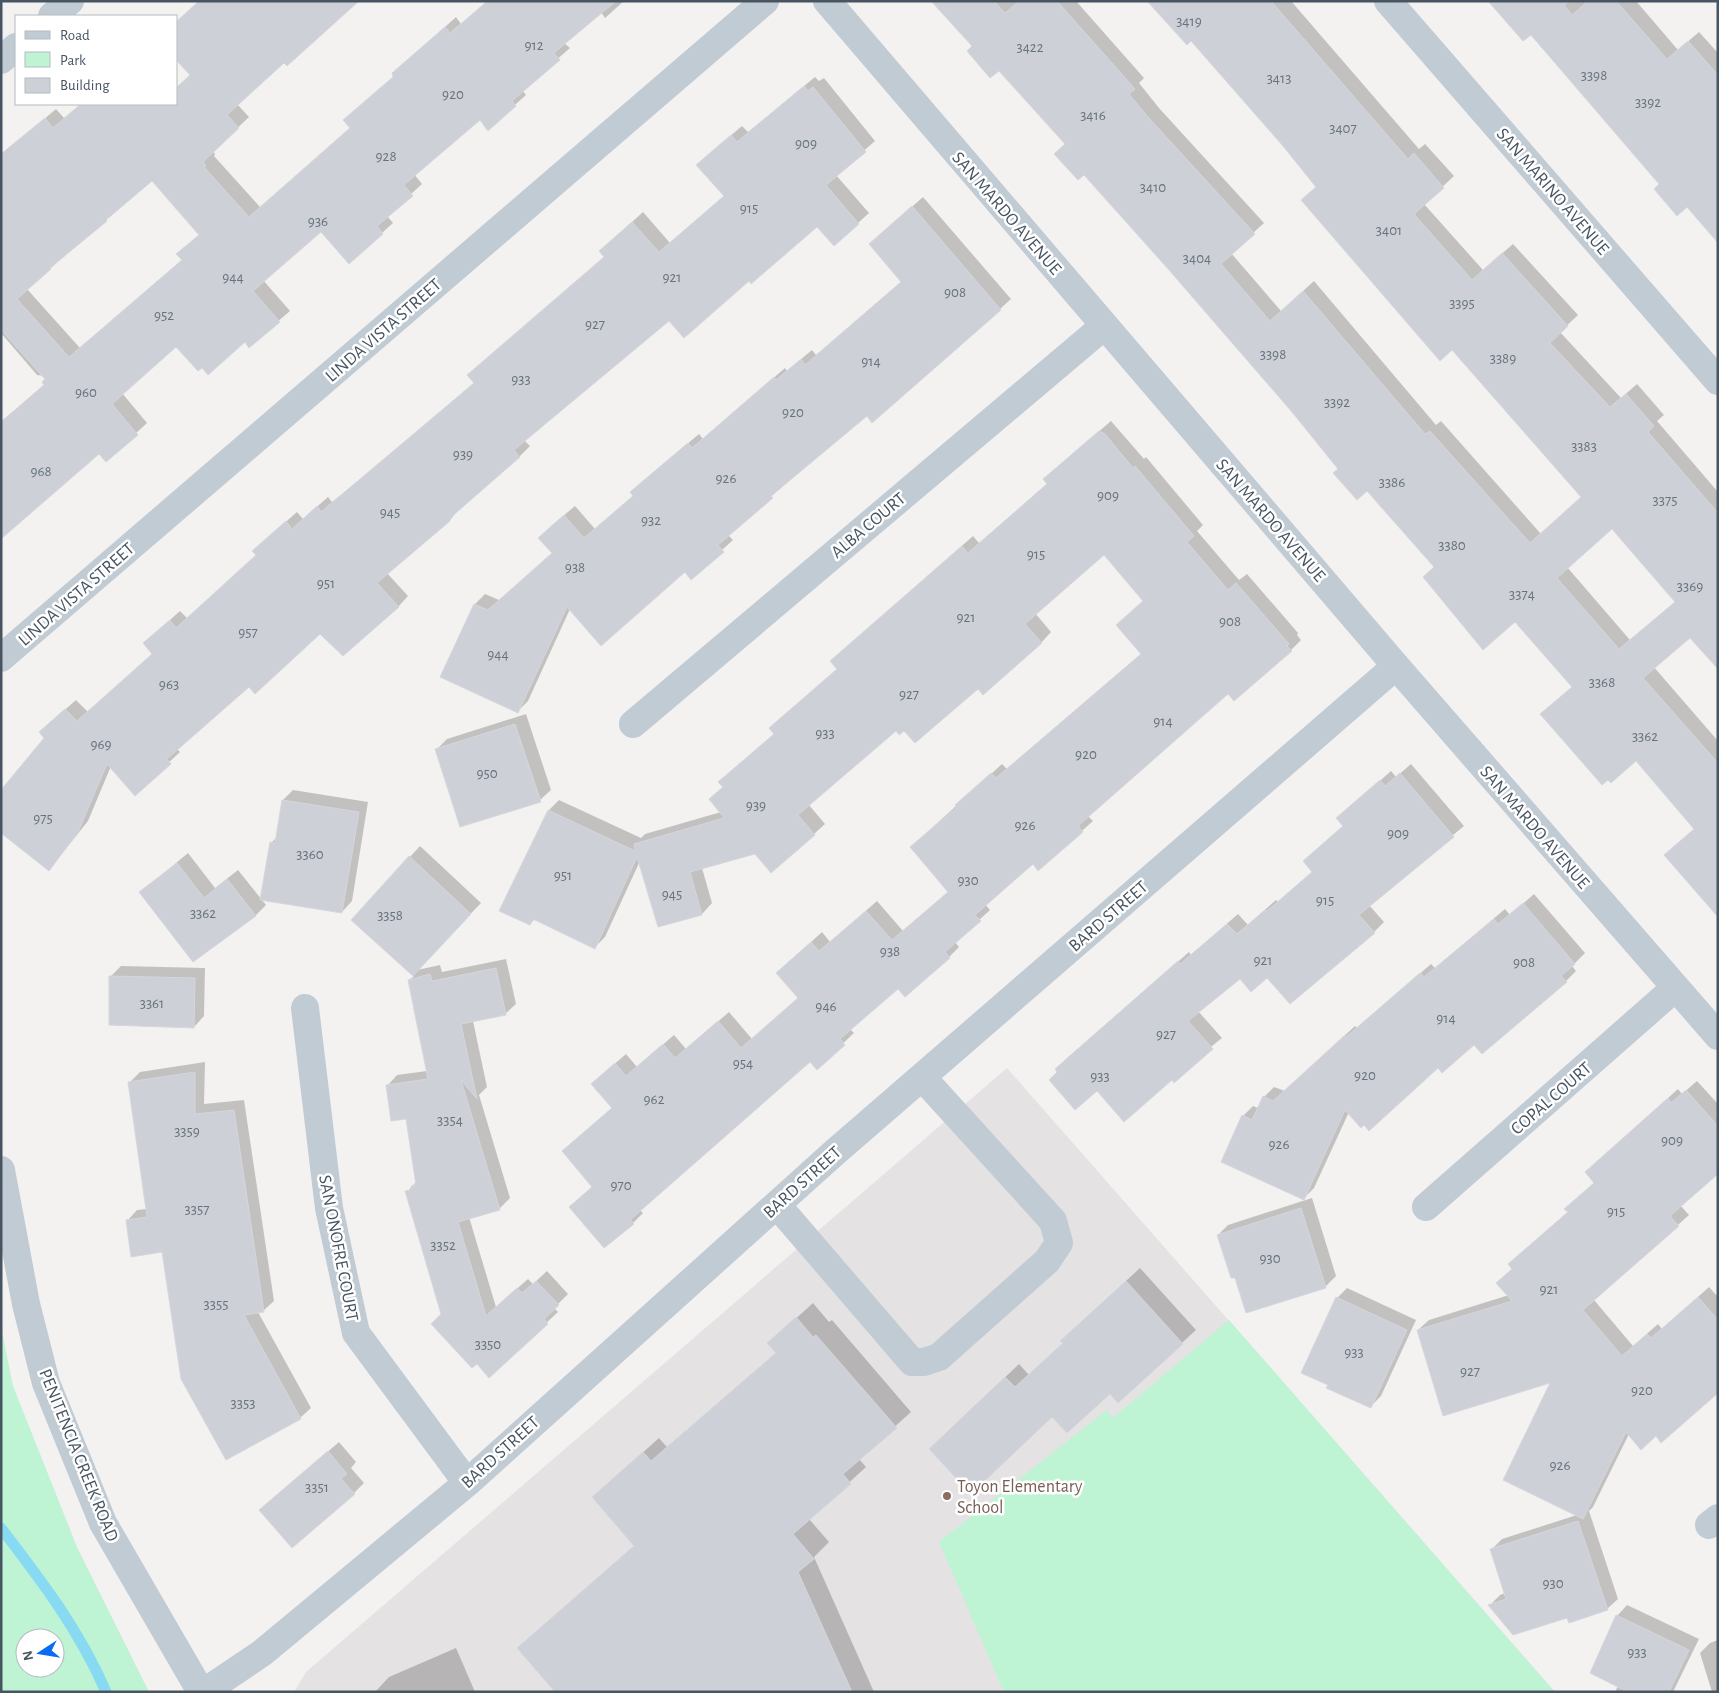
<svg xmlns="http://www.w3.org/2000/svg" width="1719" height="1693" font-family="'Alegreya Sans',sans-serif">
  <rect width="100%" height="100%" fill="#f4f1f1"/>
  <!-- education -->
  <path fill="#e5e2e3" d="M1007,1068l548,624h-1261l12,-20z"/>
  <!-- green -->
  <path fill="#bef3d4" fill-rule="evenodd" d="M1229,1320l326,372h-551l-65,-150 168,-132 6,8z
    M1,1327l12,59 64,161 72,145h-148zM25,1638h30v30h-30z"/>
  <!-- shadow -->
  <path fill="#0003" fill-rule="evenodd" d="M200,1h159l-75,60 -47,43 12,13 -36,34 2,3 -1,2 46,51 91,-80 43,-51v-3l62,-56 5,7 26,-23h137l-19,17 -4,-6 -37,31 6,5 -48,42 4,5 -38,34 -8,-10 -66,55 8,10 -35,32 6,7 -43,39 -29,-32 -58,50 27,31 -41,35 -4,-5 -69,4 -54,48 25,30 -41,38 -7,-9 -98,86v-116l52,-45 -16,-2 -36,-42v-163l9,-22 46,-39 8,9 17,-14h47l13,16 18,-16h17l15,-29zM152,179l48,55 -22,20 5,5 -103,89 -53,-59z
    M933,1h143l68,77 -5,5 20,25 105,115 -33,30 50,58 33,-30 122,144 5,-4 100,113 42,-37 -131,-149 -168,-202 -93,-106 -42,-39h142l128,148 6,-5 29,32 -30,28 59,66 30,-26 65,71 -18,17 61,66 16,-14 27,31 -7,6 61,71v176l-28,-32 -37,30 65,75v174l-23,-87 -180,-208 -80,-53 -68,-78 -28,-21 -273,-325 -67,-74 -25,-23zM1612,527l64,74 -46,39 -63,-73z
    M1501,1h135l42,49 21,-18 19,21v187l-31,-34 -26,-23z
    M815,77l4,4 5,-3 51,63 -39,34 33,38 -35,32 -17,-20 -68,54 -80,40 -145,121 6,6 -11,11 -60,52 -9,11 -63,53 21,23 -10,11 -78,26 -71,52 -72,64 3,3 -45,42 -24,-28 -23,55 -39,49 -4,-132 6,-16 25,-22 12,12 65,-58 2,-21 25,-22 7,7 71,-63 6,-14 33,-29 6,7 25,-22 4,5 57,-46 86,-74 130,-126 6,-15 32,-29 27,31 55,-48 -17,-40 34,-29 6,6z
    M923,197l88,102 -11,10 -127,112 -6,-7 -85,73 -54,48 5,5 -42,38 -6,-8 -115,39 -42,92 -10,10 -76,-35 33,-72 10,-10 14,6 54,-47 -3,-26 25,-21 20,23 39,-34 8,-13 57,-48 4,5 82,-71 2,3 25,-21 4,5 86,-74 -21,-47z
    M1111,421l33,38 2,-2 57,68 -6,6 42,49 8,-6 51,59 -1,2 4,5 -10,10 -63,42 -140,124 5,5 -54,48 -6,-7 -48,42 5,6 -35,32 4,5 -10,10 -51,31 -48,41 4,4 -37,35 -7,-7 -170,149 3,3 -10,10 -62,-16 22,-21 -30,-35 50,-44 -10,-33 23,-20 11,13 37,-32 12,14 43,-37 23,27 47,-42 -11,-34 34,-31 8,10 47,-41 26,30 46,-40 -27,-54 80,-73 5,5 135,-116 2,-53 -40,-47 -69,60 16,19 -10,11 -63,45 -74,42h-8l-87,75 16,19 -11,10 -112,34 10,35 -10,11 -62,-53 -35,76 -10,10 -60,-28 -5,5 -29,-14 48,-100 10,-10 82,38 4,-4 76,-22 3,-25 -5,-5 56,-48 63,-65 4,-18 131,-115 6,7 69,-60 7,-14z
    M526,714l25,76 -11,10 -103,-51 10,-10z
    M1411,764l53,62 -95,79 15,17 -10,10 -107,44 -27,1 -42,34 24,27 -50,40 -75,11 -38,-18 -3,-2 11,-11 122,-106 2,3 47,-41 10,11 28,-25 2,2 35,-31 31,-46 -6,-7 53,-47 5,6z
    M293,790l75,12 -16,99 -10,11 -71,-69 7,-7 5,-36z
    M420,846l61,57 -64,67 23,-5 2,7 64,-13 10,45 -11,10 -32,7 14,66 -8,8 31,103 -11,11 -30,8 27,90 32,-28 5,5 14,-13 21,23 -14,14 4,4 -69,64 -46,-62 -36,-122 9,-10 -9,-65 -20,-31 10,-11 30,-4 -18,-91 5,-4 -62,-56z
    M188,853l27,35 23,-18 28,35 -10,10 -62,46 -54,-68z
    M1534,894l51,59 -13,13 4,5 -10,10 -128,86 -74,57 -15,-12 -35,76 -10,10 -61,-82 10,-10 5,2 6,-11 10,-10 11,4 70,-65 2,2 74,-64 4,4 70,-59 5,6z
    M121,966l84,2 -1,48 -10,11 -83,-51z
    M205,1062l-1,42 40,-4 30,201 -11,10 -5,1 53,96 -11,10 -137,-167 -36,-30 10,-11 10,-1 -18,-126 11,-11z
    M1697,1081l21,23v68l-38,33 9,10 -95,85 39,46 25,-22 4,5 47,-42 9,10v94l-62,44 -27,-1 -36,73 -4,4 29,88 -11,10 -39,7 -78,-11 10,-10 5,-2 -13,-44 10,-10 75,-24 -24,-134 -135,-51 11,-10 80,-25 4,-26 7,-15 49,-43 26,-29 2,-20 81,-73 4,5z
    M1312,1198l24,78 -11,11 -89,-10 -18,-42 10,-10z
    M1140,1268l56,62 -78,71 -8,-9 -58,23 -108,20 75,-71 10,11 35,-32 11,-15z
    M1347,1288l69,32 -35,76 -10,10 -34,-108z
    M813,1303l16,19 3,-2 79,92 -52,47 7,8 -57,52 20,23 -15,15 60,135h-317l-38,-44 116,-103 -42,-48 66,-59 8,9 110,-95 -8,-9z
    M339,1442l17,20 -5,6 13,15 -10,10 -94,17z
    M1627,1605l72,34 -26,53h-58l3,-6 -1,-70z
    M1718,1640v52h-6l-12,-39 10,-10z
    M456,1648l19,44h-100l14,-15z"/>
  <g fill="none" stroke-linecap="round" stroke-linejoin="round">
    <!-- stream -->
    <path stroke="#88daf3" stroke-width="11" d="M1,1528c40,52 79,103 105,164"/>
  </g>
  <!-- building -->
  <path fill="#cdd0d6" stroke="#d5d7dd" fill-rule="evenodd" d="M199,1h160l-72,65 -3,-3 -57,52 12,13 -36,34 3,4 -2,1 45,50 101,-89 -7,-8 50,-43 -1,-4 53,-46 5,6 38,-32h128l-62,52 6,7 -48,41 4,5 -28,25 -8,-11 -76,65 9,11 -36,30 6,8 -34,30 -28,-32 -68,59 27,31 -31,26 -4,-6 -37,33 -6,-7 -4,3 -22,-24 -64,57 26,31 -32,27 -7,-8 -98,85v-117l43,-37 -2,-3 3,-3 -44,-49v-176l44,-36 8,10 28,-24h95v-16l14,-13 -14,-15v-38zM152,181l47,54 -23,19 6,6 -113,97 -52,-58 34,-30 -1,-1 57,-47 -1,-1z
    M931,1h63l11,12 14,-12h38l78,88 -6,5 20,24 106,116 -34,30 49,57 33,-30 122,143 5,-3 100,112 51,-46 -129,-147 -12,11 -139,-161 15,-13 -33,-41 -92,-105 -4,4 -40,-44h124l137,158 6,-6 30,35 -30,26 58,66 30,-27 66,73 -18,17 60,64 16,-13 28,32 -6,6 70,81v156l-28,-31 -47,40 75,85v154l-54,-62 30,-26 -58,-68 -25,22 -3,-3 -6,5 -62,-71 32,-27 -57,-65 -32,28 -60,-73 11,-10 -67,-76 -10,9 -24,-27 5,-4 -46,-57 -123,-142 -85,-95 -6,5 -24,-26 11,-10 -66,-73 -9,7 -23,-27 5,-5zM1612,529l63,73 -56,47 -62,-71z
    M1488,1h81l-5,4 8,10 16,-14h28l51,58 21,-18 30,34v168l-31,-36 -10,9 -23,-27 5,-5 -128,-149 -8,6z
    M804,86l4,5 5,-4 53,65 -40,33 33,39 -25,22 -17,-19 -66,57 -2,-3 -65,57 -15,-17 -155,129 6,7 -71,62 1,2 -73,62 22,24 -56,49 -23,-22 -65,60 -6,-7 -82,72 4,5 -36,32 -28,-32 -29,68 -29,39 -48,-38v-43l43,-52 -5,-6 26,-23 12,12 75,-67 -9,-11 27,-23 6,8 80,-73 -4,-4 34,-30 6,8 25,-23 4,6 153,-129 -7,-8 137,-118 -5,-6 33,-29 27,30 65,-56 -28,-31 35,-30 6,7z
    M912,206l89,104 -129,113 -5,-7 -96,80 2,2 -55,47 6,7 -33,28 -6,-8 -84,74 -34,-39 -49,106 -78,-36 34,-73 14,6 64,-57 -14,-15 26,-23 20,23 49,-42 -3,-4 58,-49 4,5 82,-71 2,3 25,-21 4,6 96,-83 -32,-38z
    M1099,431l6,3 28,34 2,-2 59,70 -7,6 41,48 8,-7 53,61 -2,2 5,5 -58,50 -6,-7 -150,132 5,6 -45,39 -5,-7 -58,51 6,6 -36,31 5,6 -45,39 -7,-8 -58,50 5,6 -28,25 -7,-8 -180,158 4,4 -30,24 -35,-41 23,-20 -30,-36 50,-43 -21,-24 24,-21 11,13 37,-32 12,14 43,-37 23,27 57,-50 -22,-25 35,-31 8,9 47,-40 26,29 56,-48 -38,-45 47,-40 -2,-2 36,-32 5,5 145,-124 -25,-29 27,-24 -39,-46 -79,69 17,19 -59,52 -5,-6 -63,54 -11,-12 -5,4 -3,-4 -98,84 17,20 -44,38 -16,-19 -65,18 12,43 -44,12 -21,-70 -42,92 -62,-30 -3,6 -31,-14 49,-101 87,41 -1,-7 90,-26 -15,-19 14,-12 -5,-5 56,-48 -5,-6 68,-59 -7,-8 132,-115 6,7 79,-69 -4,-5z
    M515,724l26,78 -81,25 -25,-78z
    M1400,773l54,64 -95,78 16,18 -85,71 -23,-26 -16,14 -11,-13 -52,42 25,28 -39,34 -2,-3 -48,42 -27,-31 -22,19 -26,-30 8,-8 -2,-3 123,-108 2,3 47,-40 10,10 28,-24 2,1 45,-39 -9,-11 40,-35 -7,-8 44,-38 5,6z
    M282,800l77,12 -17,101 -82,-13 10,-58 5,1z
    M409,856l62,58 -58,62 -62,-56z
    M177,863l27,35 23,-19 29,37 -63,46 -54,-70z
    M1523,903l52,61 -14,12 6,6 -46,39 -39,33 -8,-9 -32,28 -4,-5 -69,63 -5,-6 -3,3 -16,-18 -41,90 -83,-38 21,-47 10,5 11,-24 10,5 71,-65 2,1 74,-64 4,4 70,-58 4,5z
    M496,968l10,47 -45,9 16,75 -16,-19 39,130 -42,12 28,94 31,-28 5,5 14,-12 23,24 -15,14 4,5 -59,54 -12,-14 -5,4 -41,-44 10,-10 -36,-123 7,-1 -1,-4 5,-1 -10,-66 -15,2 -5,-36 42,-6 -20,-99 22,-6 2,7z
    M109,976l86,2 -1,50 -85,-3z
    M195,1072v42l39,-4 30,202 -20,3 57,104 -75,41 -45,-81 -19,-127 -31,5 -5,-37 21,-3 -19,-135z
    M1686,1090l32,36v48l-48,42 9,10 -96,84 39,46 25,-22 4,4 47,-41 20,23v73l-57,50 -5,-7 -15,14 -15,-18 -43,87 -80,-39 47,-97 -107,33 -26,-86 95,-29 -16,-18 16,-14 -4,-5 60,-52 -4,-3 30,-26 -9,-11 83,-74 3,5z
    M1301,1208l25,80 -80,25 -11,-35h-4l-14,-43z
    M1126,1281l57,63 -65,59 -8,-9 -43,39 -15,-16 -81,77 -42,-45 76,-72 10,10 48,-44 -3,-2z
    M1336,1297l71,33 -36,78 -45,-20 2,-3 -27,-12z
    M796,1317l17,20 3,-2 81,93 -54,46 8,10 -58,50 21,25 -16,13 54,120h-297l-38,-44 117,-102 -42,-49 51,-45 8,9 125,-108 -9,-10z
    M328,1451l19,23 -6,5 14,15 -63,54 -33,-38z
    M1578,1521l30,89 -39,13 -2,-5 -54,17 -25,-30 18,-6 -16,-50z
    M1616,1615l73,35 -20,42h-41l-38,-19z"/>
  <g fill="none" stroke-linecap="round" stroke-linejoin="round">
    <!-- minor -->
    <path stroke="#c1cbd4" stroke-width="28" d="M827,1l569,665 322,370
      M1388,1l330,380
      M52,16l18,-15
      M1,60l15,-13
      M1,658l764,-657
      M633,724l471,-398
      M305,1008l24,200 27,125 111,150
      M1,1170l25,134 20,79 57,140 98,169
      M777,1205l135,157h12l15,-5 108,-96 12,-18 -6,-22 -131,-144
      M1426,1207l249,-219
      M1709,1525l9,-7
      M204,1692l58,-39 205,-170 367,-330 562,-487"/>
  </g>
  <!-- markers -->
  <circle fill="#8d6e63" stroke="#fff" stroke-width="2" cx="947" cy="1496" r="5"/>
  <g text-anchor="middle" stroke-width="5" stroke-linejoin="round" paint-order="stroke">
    <!-- number labels -->
    <g font-size="15" fill="#68737e">
      <text x="1189" y="26">3419</text>
      <text x="534" y="50">912</text>
      <text x="1030" y="52">3422</text>
      <text x="1594" y="80">3398</text>
      <text x="1279" y="83">3413</text>
      <text x="453" y="99">920</text>
      <text x="1648" y="107">3392</text>
      <text x="1093" y="120">3416</text>
      <text x="1343" y="133">3407</text>
      <text x="806" y="148">909</text>
      <text x="386" y="161">928</text>
      <text x="1153" y="192">3410</text>
      <text x="749" y="213">915</text>
      <text x="318" y="226">936</text>
      <text x="1389" y="235">3401</text>
      <text x="1197" y="263">3404</text>
      <text x="233" y="282">944</text>
      <text x="672" y="282">921</text>
      <text x="955" y="297">908</text>
      <text x="1462" y="308">3395</text>
      <text x="164" y="320">952</text>
      <text x="595" y="329">927</text>
      <text x="1273" y="359">3398</text>
      <text x="1503" y="363">3389</text>
      <text x="871" y="366">914</text>
      <text x="521" y="384">933</text>
      <text x="86" y="397">960</text>
      <text x="1337" y="407">3392</text>
      <text x="793" y="417">920</text>
      <text x="1584" y="451">3383</text>
      <text x="463" y="459">939</text>
      <text x="41" y="476">968</text>
      <text x="726" y="483">926</text>
      <text x="1392" y="487">3386</text>
      <text x="1108" y="500">909</text>
      <text x="1665" y="505">3375</text>
      <text x="390" y="517">945</text>
      <text x="651" y="525">932</text>
      <text x="1452" y="550">3380</text>
      <text x="1036" y="559">915</text>
      <text x="575" y="572">938</text>
      <text x="326" y="588">951</text>
      <text x="1690" y="591">3369</text>
      <text x="1522" y="599">3374</text>
      <text x="966" y="622">921</text>
      <text x="1230" y="626">908</text>
      <text x="248" y="637">957</text>
      <text x="498" y="659">944</text>
      <text x="1602" y="687">3368</text>
      <text x="169" y="689">963</text>
      <text x="909" y="699">927</text>
      <text x="1163" y="726">914</text>
      <text x="825" y="738">933</text>
      <text x="1645" y="741">3362</text>
      <text x="101" y="749">969</text>
      <text x="1086" y="759">920</text>
      <text x="487" y="778">950</text>
      <text x="756" y="810">939</text>
      <text x="43" y="823">975</text>
      <text x="1025" y="830">926</text>
      <text x="1398" y="838">909</text>
      <text x="310" y="859">3360</text>
      <text x="563" y="880">951</text>
      <text x="968" y="885">930</text>
      <text x="672" y="899">945</text>
      <text x="1325" y="905">915</text>
      <text x="203" y="918">3362</text>
      <text x="390" y="920">3358</text>
      <text x="890" y="956">938</text>
      <text x="1263" y="965">921</text>
      <text x="1524" y="967">908</text>
      <text x="152" y="1008">3361</text>
      <text x="826" y="1011">946</text>
      <text x="1446" y="1023">914</text>
      <text x="1166" y="1039">927</text>
      <text x="743" y="1068">954</text>
      <text x="1365" y="1080">920</text>
      <text x="1100" y="1081">933</text>
      <text x="654" y="1104">962</text>
      <text x="450" y="1125">3354</text>
      <text x="187" y="1136">3359</text>
      <text x="1672" y="1145">909</text>
      <text x="1279" y="1149">926</text>
      <text x="621" y="1190">970</text>
      <text x="197" y="1214">3357</text>
      <text x="1616" y="1216">915</text>
      <text x="443" y="1250">3352</text>
      <text x="1270" y="1263">930</text>
      <text x="1549" y="1294">921</text>
      <text x="216" y="1309">3355</text>
      <text x="488" y="1349">3350</text>
      <text x="1354" y="1357">933</text>
      <text x="1470" y="1376">927</text>
      <text x="1642" y="1395">920</text>
      <text x="243" y="1408">3353</text>
      <text x="1560" y="1470">926</text>
      <text x="317" y="1492">3351</text>
      <text x="1553" y="1588">930</text>
      <text x="1637" y="1657">933</text>
    </g>
    <!-- street labels -->
    <g font-size="18" fill="#475461" stroke="#fff">
      <text transform="translate(1553 191) rotate(49)" y="6">SAN MARINO AVENUE</text>
      <text transform="translate(1007 213) rotate(49)" y="6">SAN MARDO AVENUE</text>
      <text transform="translate(383 330) rotate(-41)" y="6">LINDA VISTA STREET</text>
      <text transform="translate(1271 520) rotate(49)" y="6">SAN MARDO AVENUE</text>
      <text transform="translate(868 525) rotate(-40)" y="6">ALBA COURT</text>
      <text transform="translate(76 594) rotate(-41)" y="6">LINDA VISTA STREET</text>
      <text transform="translate(1535 827) rotate(49)" y="6">SAN MARDO AVENUE</text>
      <text transform="translate(1108 916) rotate(-41)" y="6">BARD STREET</text>
      <text transform="translate(1551 1098) rotate(-41)" y="6">COPAL COURT</text>
      <text transform="translate(802 1182) rotate(-42)" y="6">BARD STREET</text>
      <text transform="translate(339 1248) rotate(79)" y="6">SAN ONOFRE COURT</text>
      <text transform="translate(500 1452) rotate(-42)" y="6">BARD STREET</text>
      <text transform="translate(79 1455) rotate(68)" y="6">PENITENCIA CREEK ROAD</text>
    </g>
    <!-- education labels -->
    <g font-size="18" fill="#785e54" stroke="#fff" text-anchor="start">
      <text x="957" y="1492">Toyon Elementary<tspan x="957" dy="21">School</tspan></text>
    </g>
  </g>
  <!-- border -->
  <rect width="1719" height="1693" fill="none" stroke="#475461" stroke-width="5"/>
  <!-- legend -->
  <rect x="15" y="15" width="162" height="90" fill="#ffffff" stroke="#b5bbc0"/>
  <rect x="25" y="31" width="25" height="8" fill="#c1cbd4" stroke="#b5bbc0"/>
  <text x="60" y="40" font-size="15" fill="#475461">Road</text>
  <rect x="25" y="52" width="25" height="15" fill="#bef3d4" stroke="#b5bbc0"/>
  <text x="60" y="65" font-size="15" fill="#475461">Park</text>
  <rect x="25" y="78" width="25" height="15" fill="#cdd0d6" stroke="#b5bbc0"/>
  <text x="60" y="90" font-size="15" fill="#475461">Building</text>
  <!-- north arrow -->
  <g transform="translate(40 1653) rotate(258)"><circle r="24" fill="#ffffff" stroke="#b5bbc0"/>
  <path d="M0-4L9 19L0 12L-9 19Z" fill="#0c6bf3"/>
  <text y="-8" font-size="14" font-weight="bold" text-anchor="middle" fill="#475461">N</text>
  </g>
</svg>
